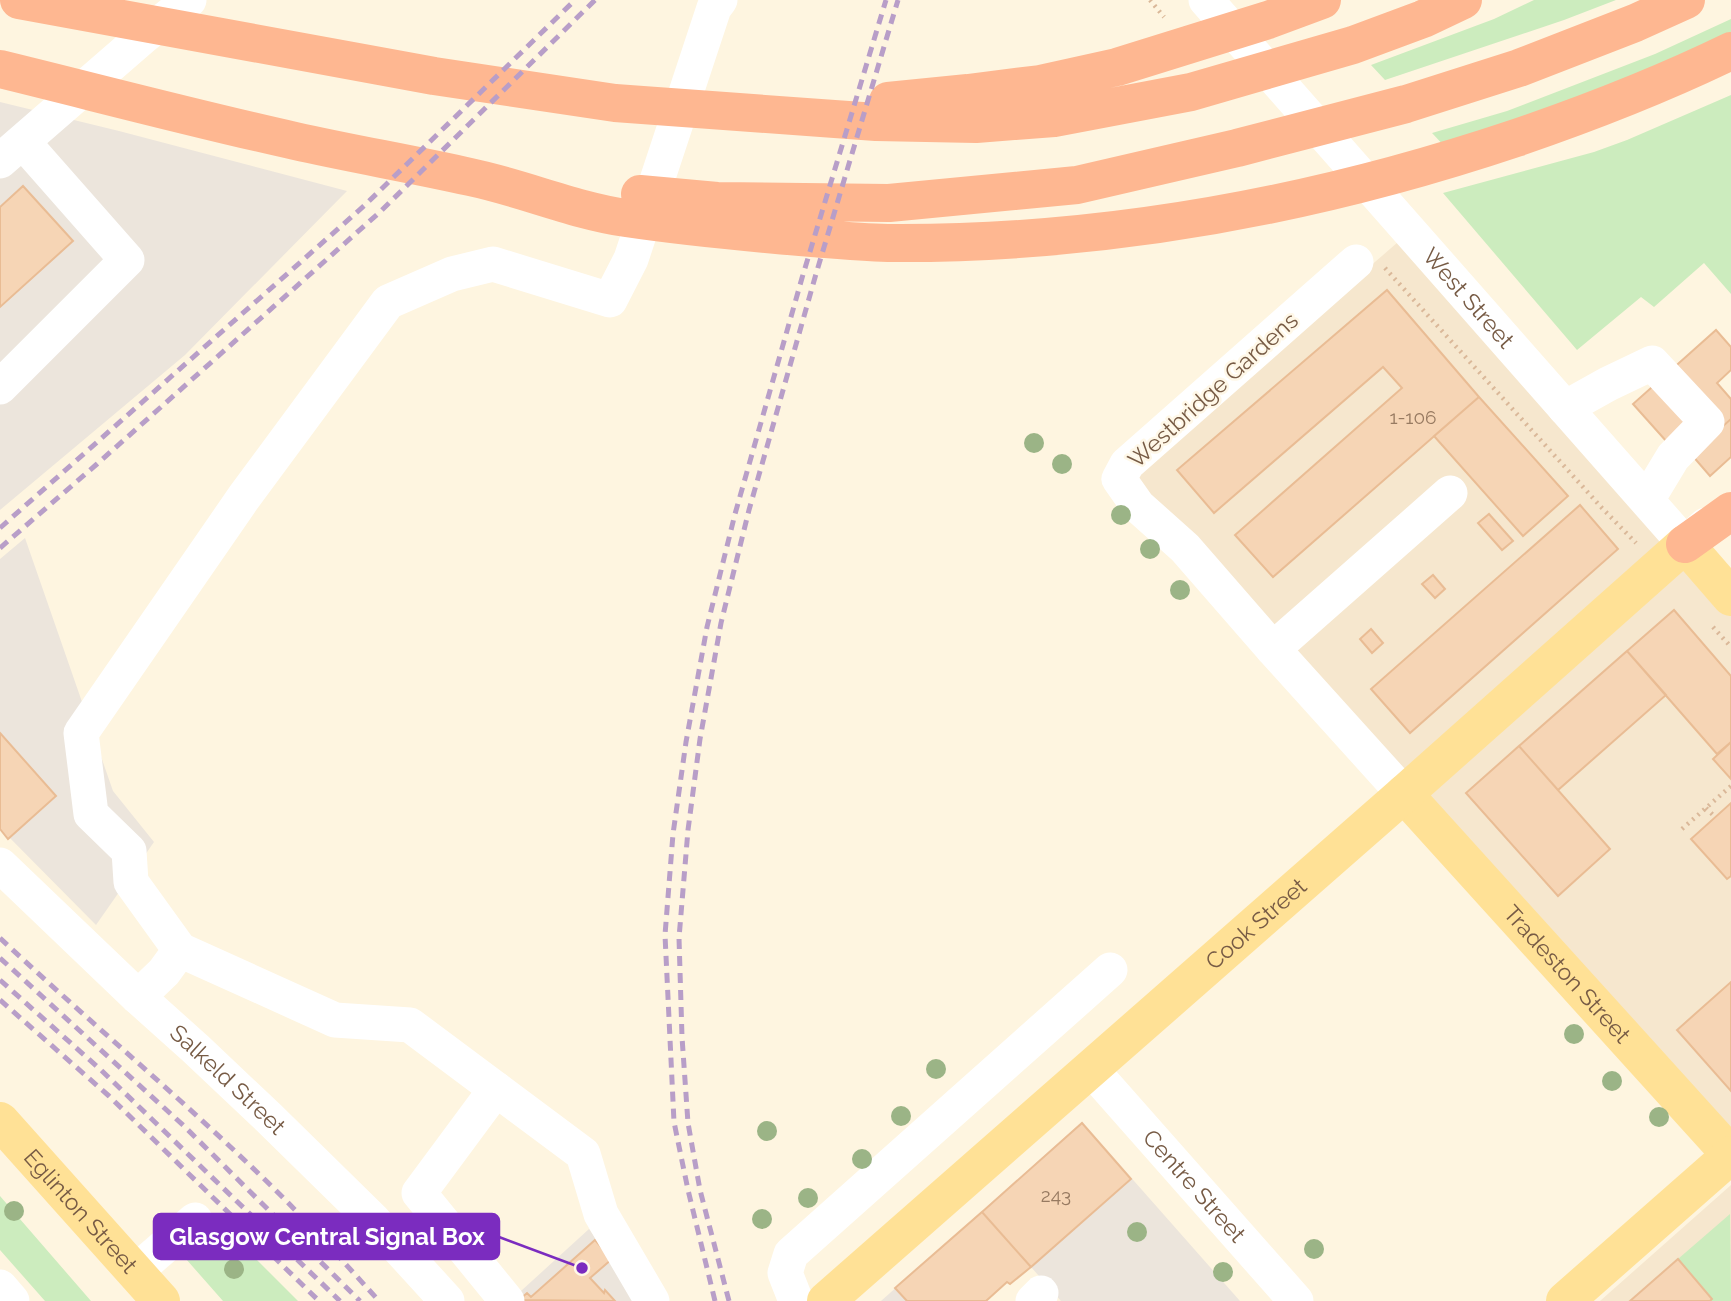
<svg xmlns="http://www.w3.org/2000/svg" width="1731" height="1301" font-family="Raleway,sans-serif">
  <rect width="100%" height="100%" fill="#fef5e0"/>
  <!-- residential -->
  <path fill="#f6e7ce" d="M1405,236l326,353v541l-603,-654z
    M1731,1185v116h-131z"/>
  <!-- industrial -->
  <path fill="#ece5dc" d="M0,102l119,29 228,60 -162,164 -185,155z
    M25,538l88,253 41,51 -58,83 -96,-97v-269z
    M1082,1122l158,179h-179l-30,-34 -21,17 -3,-2 -21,19h-105z
    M589,1229l53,72h-132z"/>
  <!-- green -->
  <path fill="#ccecbe" d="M1534,0h82l-52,20 -179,60 -14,-15 123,-46z
    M1731,19v18l-283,113 -16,-17 75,-22 148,-57z
    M1731,95v199l-27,-31 -50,44 -13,-10 -64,53 -134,-157 151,-41 33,-12z
    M0,1196l91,105h-46l-45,-51z
    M1730,1214l1,87h-21l2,-3 -34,-39z
    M222,1225l76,76h-75l-37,-42z"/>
  <!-- building -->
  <path fill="#f6d5b5" stroke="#e9bc94" stroke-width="2" d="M23,186l50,55 -73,66v-100z
    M1387,290l92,107 -206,180 -38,-42 167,-147 -19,-21 -169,146 -37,-43z
    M1716,330l15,17v23l-14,13 14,16v20l-47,42 -51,-57z
    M1479,397l89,99 -45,40 -89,-100z
    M1731,419v38l-21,19 -19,-22z
    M1580,505l38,44 -208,184 -39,-44z
    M1489,514l24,27 -11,9 -24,-27z
    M1433,575l12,14 -10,9 -13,-14z
    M1674,610l57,66v66l-14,12 -90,-103z
    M1371,629l12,14 -11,10 -12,-14z
    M1627,651l39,44 -108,95 -39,-44z
    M0,733l56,63 -48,43 -8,-10z
    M1731,742v37l-18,-20z
    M1519,746l91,103 -52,47 -92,-103z
    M1731,803v73l-4,3 -36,-40z
    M1731,982v109l-54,-61z
    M1082,1123l49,56 -100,88 -49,-55z
    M982,1212l49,55 -21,17 -3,-2 -21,19h-79l-12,-13z
    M595,1240l17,19 -22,19 14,15 1,-3 10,11 -96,-1 8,-7 4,4z
    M1678,1259l34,40 -2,2h-80z"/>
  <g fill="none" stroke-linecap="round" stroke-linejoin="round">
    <!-- path -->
    <path stroke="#dab899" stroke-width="4.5" stroke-dasharray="2 5" stroke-linecap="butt" d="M1150,0l14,17
      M1385,268l217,240 34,35
      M1713,627l18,20
      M1706,808l9,9
      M1682,829l49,-43"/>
    <!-- minor -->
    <g stroke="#fff" stroke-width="35">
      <path id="s1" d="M1206,0l479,544 21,-19"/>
      <path d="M0,161l144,-125 45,-36"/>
      <path d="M1356,262l-229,202 -8,15 19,27 47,42 88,101 131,145"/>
      <path d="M0,387l127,-127 -104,-118"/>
      <path d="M1565,408l43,-24 44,-21 55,59 -34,35 -26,43"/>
      <path d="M1273,649l177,-156"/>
      <path id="s2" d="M0,865l138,132 58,52 73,69 104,102 74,81"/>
      <path d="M180,950l155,70 75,5 173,129 18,60 51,87"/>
      <path d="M138,997l26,-25 16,-22 -49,-68 -2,-31 -38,-37 -10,-81 163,-236 144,-195 64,-28 41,-10 117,36 21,-41 83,-251 6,-8"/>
      <path id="s3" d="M1091,1069l205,232"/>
      <path d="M496,1089l-77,104 88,108"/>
      <path d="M135,1272l60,-52"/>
      <path d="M0,1287l12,14"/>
      <path d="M796,1301l-11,-28 6,-19 319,-284"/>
      <path d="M1033,1301l8,-8"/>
    </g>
    <!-- major -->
    <g stroke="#ffe196" stroke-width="38">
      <path id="s4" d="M1404,794l327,361"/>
      <path id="s5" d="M0,1121l161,180"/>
      <path id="s6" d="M826,1301l578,-507 281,-250 46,53"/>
      <path d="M1565,1301l166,-146"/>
    </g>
    <!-- highway -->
    <path stroke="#feb791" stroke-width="38" d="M19,0l415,76 181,27 261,19 100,2 78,-6 137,-26 162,-47 70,-26 40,-19
      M0,69c98,24 196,50 295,72 58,13 117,23 175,36 53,11 102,33 156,41 61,9 124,15 186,20 27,2 54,5 81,5 211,1 423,-38 623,-105 73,-25 145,-53 215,-87
      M888,101l80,-8 72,-9 77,-17 151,-47 54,-20
      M640,194l77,7 172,2 188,-18 160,-37 169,-44 113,-36 116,-45 51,-23
      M1685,544l46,-33"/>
    <!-- rail -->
    <path stroke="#b89ec8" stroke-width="5" stroke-dasharray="10 7" stroke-linecap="butt" d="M0,528l365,-323 210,-205
      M0,548l97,-84 284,-253 214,-211
      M0,938c85,80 175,155 259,236 42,40 81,84 120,127
      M0,958l184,168 176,175
      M0,980l101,90 239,231
      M0,1000l109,96 210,205
      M715,1301l-27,-111 -14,-68 -9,-187 8,-101 13,-92 21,-115 28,-113 67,-236 84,-278
      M729,1301l-29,-111 -12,-67 -6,-86 -3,-99 9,-108 12,-91 21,-116 28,-113 67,-236 82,-274"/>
  </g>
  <!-- trees -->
  <g fill="#9bb486">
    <circle cx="1034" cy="443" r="10"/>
    <circle cx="1062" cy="464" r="10"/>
    <circle cx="1121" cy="515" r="10"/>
    <circle cx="1150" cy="549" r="10"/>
    <circle cx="1180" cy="590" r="10"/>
    <circle cx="1574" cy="1034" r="10"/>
    <circle cx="936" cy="1069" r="10"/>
    <circle cx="1612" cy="1081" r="10"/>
    <circle cx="901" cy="1116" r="10"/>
    <circle cx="1659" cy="1117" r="10"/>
    <circle cx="767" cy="1131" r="10"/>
    <circle cx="862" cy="1159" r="10"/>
    <circle cx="808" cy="1198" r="10"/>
    <circle cx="14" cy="1211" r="10"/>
    <circle cx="762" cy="1219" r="10"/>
    <circle cx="1137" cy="1232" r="10"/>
    <circle cx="1314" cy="1249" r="10"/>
    <circle cx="234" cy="1269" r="10"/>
    <circle cx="1223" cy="1272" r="10"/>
  </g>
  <g text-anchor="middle" stroke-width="5" stroke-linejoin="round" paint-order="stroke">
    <!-- number labels -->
    <g font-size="19" fill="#977a61">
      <text x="1413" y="424">1-106</text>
      <text x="1056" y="1202">243</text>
    </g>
    <!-- street labels -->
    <g font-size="23" fill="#775b45" stroke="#fff8e8">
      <text dy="8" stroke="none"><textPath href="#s1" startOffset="397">West Street</textPath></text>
      <text transform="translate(1213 390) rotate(-42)" y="8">Westbridge Gardens</text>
      <text dy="8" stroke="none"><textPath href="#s6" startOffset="572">Cook Street</textPath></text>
      <text dy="8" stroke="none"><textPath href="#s4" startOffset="243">Tradeston Street</textPath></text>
      <text dy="8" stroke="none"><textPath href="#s2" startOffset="313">Salkeld Street</textPath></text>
      <text dy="8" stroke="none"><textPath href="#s3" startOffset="156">Centre Street</textPath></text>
      <text dy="8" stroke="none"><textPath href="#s5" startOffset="121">Eglinton Street</textPath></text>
    </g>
  </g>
  <!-- callouts -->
  <path fill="none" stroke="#7b2cbf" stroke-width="2.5" d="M582 1268L499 1237"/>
  <circle fill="#7b2cbf" stroke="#fff8e8" stroke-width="2.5" cx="582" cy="1268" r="7"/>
  <rect fill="#7b2cbf" stroke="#7b2cbf" stroke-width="2.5" x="154" y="1214" width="345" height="45" rx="7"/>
  <g font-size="24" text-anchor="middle" font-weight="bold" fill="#fff">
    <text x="327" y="1245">Glasgow Central Signal Box</text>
  </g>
</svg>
